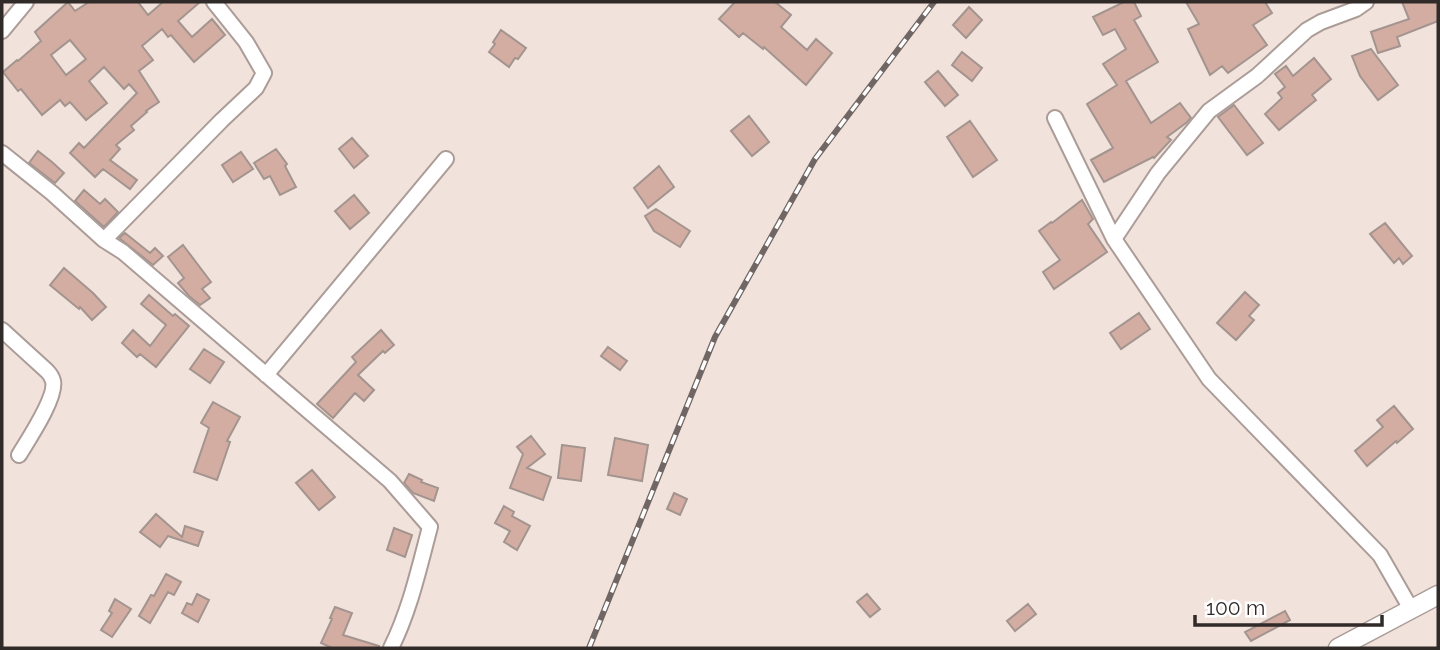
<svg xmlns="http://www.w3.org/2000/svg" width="1440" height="650" font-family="Raleway,sans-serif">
  <rect width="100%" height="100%" fill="#f2e2dc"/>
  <!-- building -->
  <path fill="#d3ada1" stroke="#a3948f" stroke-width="2" fill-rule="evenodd" d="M68,2l7,9 14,-9h49l10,13 15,-13h37l-22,19 14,16 20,-18 13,16 -31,27 -23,-27 -3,2 -6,-8 -20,17 11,14 -14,11 20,31 -13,9 1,1 -16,14 3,4 -18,15 4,4 -10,11 27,20 -7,9 -27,-20 -8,8 -25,-24 9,-10 5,5 53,-55 -8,-9 -5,5 -20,-22 -15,14 18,22 -21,17 -16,-18 -5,4 -5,-6 -18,15 -21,-26 -3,2 -15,-19 14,-12 1,1 23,-20 -6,-9zM70,40l16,19 -20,16 -15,-20z
    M735,2h40l16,13 -10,12 26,23 9,-11 16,14 -26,32 -42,-38 -1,2 -20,-16 -4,4 -20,-18z
    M1124,2h10l7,14 -7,4 24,42 -32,19 25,42 29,-20 11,15 -5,5 -19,14 4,3 -17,18 -1,-1 -49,25 -13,-22 22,-12 -26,-44 30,-19 -14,-21 23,-15 -11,-20 -12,6 -10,-18z
    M1186,2h79l7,11 -19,12 14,20 -39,28 -6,-7 -12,9 -22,-46 11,-5z
    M1402,2h36v19l-41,16 3,9 -22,7 -7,-21 38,-13z
    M969,7l13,13 -16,18 -13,-13z
    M501,30l25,18 -8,11 -3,-1 -6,9 -20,-15 6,-8 -2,-2z
    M1371,49l27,36 -20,15 -18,-24 -8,-20z
    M962,52l20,16 -10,13 -20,-16z
    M1314,58l17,21 -19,16 4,5 -37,30 -14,-16 17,-16 -4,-5 7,-6 -10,-13 11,-8 7,10z
    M938,71l20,24 -13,11 -20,-24z
    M1234,105l29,38 -16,12 -29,-38z
    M749,116l20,26 -17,14 -21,-25z
    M970,121l27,39 -24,17 -26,-40z
    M352,138l16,18 -14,12 -15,-19z
    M276,149l11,15 -2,2 11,21 -16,8 -10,-19 -6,3 -10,-16z
    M38,151l14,11 12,11 -9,10 -26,-20z
    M241,152l12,17 -20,13 -11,-17z
    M659,166l15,21 -26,21 -14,-20z
    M84,190l16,14 5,-5 13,13 -14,15 -29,-26z
    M354,195l15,18 -19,16 -15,-18z
    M1082,200l11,19 -5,5 19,28 -53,37 -11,-17 17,-12 -21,-29 12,-9 1,1z
    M656,209l34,22 -10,16 -26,-16 -9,-15z
    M1385,223l27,33 -9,8 -4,-6 -5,5 -24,-29z
    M125,233l25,20 5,-5 8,8 -10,9 -34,-27z
    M183,245l28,37 -9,7 8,9 -10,7 -11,-9 -11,-13 6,-5 -16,-21z
    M64,268l29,25 13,14 -14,13 -12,-13 -1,2 -29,-24z
    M1245,292l14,13 -10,11 5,4 -18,20 -19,-17z
    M149,295l24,21 2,-2 14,12 -33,41 -16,-13 -3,3 -15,-14 11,-13 17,16 16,-21 -25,-21z
    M1139,313l11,16 -29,20 -11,-16z
    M381,330l13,15 -9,8 -2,-2 -25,24 16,15 -10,11 -9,-8 -22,25 -16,-14 39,-42 -4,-5z
    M608,347l19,14 -7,9 -19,-14z
    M204,349l20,13 -14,21 -20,-14z
    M213,402l27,15 -13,24 3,1 -13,38 -23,-8 15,-44 -8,-5z
    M1394,406l19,23 -16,14 -1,-2 -29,25 -12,-15 28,-24 -6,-7z
    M531,436l14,18 -18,14 24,9 -8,23 -33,-12 13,-34 -6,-7z
    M615,438l33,7 -6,36 -34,-6z
    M562,445l23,3 -4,33 -23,-3z
    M312,470l23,27 -16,13 -23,-27z
    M409,474l13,6 -1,2 17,6 -4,13 -21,-8 -9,-10z
    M674,493l13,6 -7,16 -13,-6z
    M504,506l10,6 -2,4 18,10 -13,24 -13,-8 6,-11 -15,-8z
    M156,514l26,23 3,-11 18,6 -5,14 -30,-10 -8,11 -20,-15z
    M394,528l18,7 -7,22 -18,-7z
    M166,574l15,8 -7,13 -6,-3 -18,31 -11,-7 12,-21 3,1z
    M197,594l12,6 -11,22 -16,-9 5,-10 5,2z
    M867,594l13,15 -10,8 -13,-15z
    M115,599l16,10 -19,28 -11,-7 11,-17 -3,-2z
    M1028,604l8,10 -21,17 -8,-10z
    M335,607l17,6 -9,22 36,11v2h-47l-11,-5 11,-24 -2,-1z
    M1285,611l5,9 -39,21 -6,-9z"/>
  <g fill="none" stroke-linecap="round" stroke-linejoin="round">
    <defs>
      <path id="minor" d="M2,31l24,-29
        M1055,118l59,121 95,140 171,176 31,54
        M2,153l50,40 52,47 19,12 267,229 40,46c-11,41 -20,83 -39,121
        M1114,239l44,-66 51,-62 48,-35 50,-46 14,-8 35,-13 10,-7
        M104,240l118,-120 34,-32 8,-15 -18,-31 -32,-40
        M2,330l45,41c3,3 5,6 6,10 4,16 -25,59 -34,74
        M266,375l180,-216"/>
      <path id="major" d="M1338,648l100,-53"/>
    </defs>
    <!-- minor casing -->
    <use href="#minor" stroke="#ab9c97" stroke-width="18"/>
    <!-- major casing -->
    <use href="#major" stroke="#ab9c97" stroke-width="21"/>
    <!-- minor -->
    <use href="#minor" stroke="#fff" stroke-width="14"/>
    <!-- major -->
    <use href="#major" stroke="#fff" stroke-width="18"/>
    <defs>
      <path id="rail" d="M589,648l126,-311 100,-178 119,-157"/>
    </defs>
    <!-- rail casing -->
    <use href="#rail" stroke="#706764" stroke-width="6"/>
    <!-- rail -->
    <use href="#rail" stroke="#fff" stroke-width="3.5" stroke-dasharray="10" stroke-linecap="butt"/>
  </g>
  <!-- border -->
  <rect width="1440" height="650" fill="none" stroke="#302a29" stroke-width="7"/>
  <!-- scale -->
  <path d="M1195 615v10h187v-10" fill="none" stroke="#302a29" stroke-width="3.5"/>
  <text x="1206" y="615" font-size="21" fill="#302a29" stroke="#ffffff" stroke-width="5" paint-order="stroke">100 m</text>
</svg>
